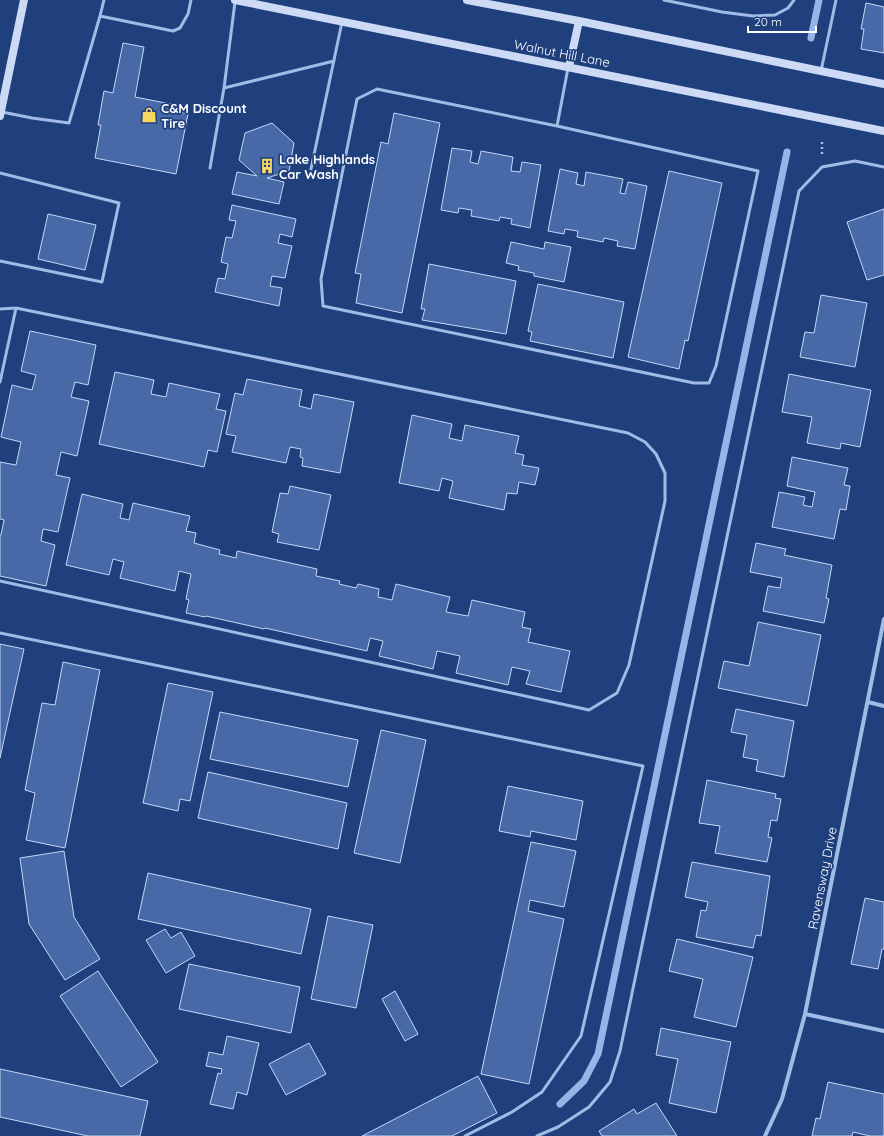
<svg xmlns="http://www.w3.org/2000/svg" width="884" height="1136" font-family="Quicksand,sans-serif">
  <rect width="100%" height="100%" fill="#1f407d"/>
  <g fill="none" stroke-linecap="round" stroke-linejoin="round">
    <!-- stream -->
    <path stroke="#95b5e9" stroke-width="7" d="M811,38l8,-38
      M560,1104l24,-23 14,-27 189,-902"/>
  </g>
  <!-- building -->
  <path fill="#4769a7" stroke="#c5d7f6" d="M866,3l18,4v46l-23,-4 3,-20h-3z
    M123,43l21,4 -9,50 41,8 -1,6 13,3 -12,60 -81,-16 6,-33h-3l6,-34 9,2z
    M394,113l46,10 -38,190 -46,-10 5,-29 -6,-1 26,-131 7,2z
    M272,123l22,20 -5,28 -22,7 17,4 -5,22 -47,-10 5,-22 20,4 -18,-16 6,-27z
    M452,148l20,3 -2,11 8,2 3,-13 32,6 -2,14 9,1 2,-10 19,3 -11,63 -19,-4 1,-5 -12,-2 -1,4 -28,-5 1,-6 -13,-2 -1,5 -17,-3z
    M560,169l18,4 -2,11 8,2 2,-14 37,7 -3,14 5,1 3,-12 19,4 -12,63 -18,-3 1,-5 -14,-3 -1,4 -26,-5 1,-6 -13,-2 -1,5 -16,-3z
    M669,171l53,12 -34,158 -3,-1 -6,29 -51,-12z
    M232,205l64,14 -4,18 -12,-3 -2,9 14,3 -7,32 -13,-2 -2,10 12,2 -3,18 -64,-14 3,-14 7,1 3,-15 -7,-2 5,-25 6,1 4,-17 -7,-1z
    M884,209v66l-17,5 -20,-58z
    M48,214l48,11 -11,45 -47,-11z
    M511,242l33,7 1,-7 26,5 -7,35 -30,-6v-3l-16,-3 1,-4 -13,-3z
    M429,264l87,17 -10,53 -84,-14 3,-11h-4z
    M538,284l86,18 -11,56 -83,-17 2,-9 -4,-1z
    M821,295l46,8 -12,64 -55,-10 5,-25 9,1z
    M30,331l66,14 -8,40 -13,-3 -4,15 18,4 -12,55 -16,-4 -5,23 14,3 -12,54 -15,-3 -2,12 14,4 -9,41 -46,-10v-41h1l3,-15 -4,-1v-57l16,3 5,-23 -20,-5 11,-52 20,5 4,-15 -15,-4z
    M115,372l39,8 -3,14 15,3 3,-14 51,11 -4,15 10,2 -9,41 -9,-2 -4,17 -105,-23z
    M789,374l82,16 -11,57 -19,-4 -1,6 -33,-6 5,-26 -30,-5z
    M247,379l55,11 -3,16 12,3 3,-15 40,8 -14,71 -38,-7 1,-8 -3,-1 1,-8 -11,-2 -4,16 -54,-11 4,-16 -10,-2 9,-41 8,2z
    M412,415l40,9 -3,14 13,3 3,-16 54,11 -4,17 9,2 -2,10 17,3 -4,17 -16,-3 -2,12 -10,-1 -3,17 -55,-12 4,-17 -11,-3 -3,13 -40,-8z
    M792,457l56,11 -4,17 6,1 -4,24 -6,-1 -6,30 -62,-12 7,-35 26,5 -2,8 9,2 3,-15 -28,-6z
    M290,486l41,9 -12,55 -42,-8 2,-8 -7,-2 8,-39 8,1z
    M82,494l41,10 -3,14 9,2 4,-17 57,13 -4,15 10,2 -2,10 26,7 -1,4 17,4 1,-7 80,18 -1,7 24,5 -1,3 17,4 2,-4 21,5 -1,8 14,3 4,-16 54,13 -4,15 22,4 4,-16 53,12 -3,15 9,2 -3,13 42,9 -9,41 -35,-8 4,-13 -18,-4 -4,18 -52,-12 4,-17 -23,-5 -4,18 -54,-13 4,-15 -13,-3 -3,13 -102,-23 -1,1 -58,-13 -1,1 -19,-4 3,-13 -3,-1 5,-25 -12,-3 -4,20 -55,-13 4,-16 -11,-3 -4,16 -43,-10z
    M756,543l30,6 -2,6 48,10 -6,33 3,1 -5,24 -61,-12 5,-25 12,2 2,-10 -32,-6z
    M758,622l63,13 -14,71 -89,-18 6,-27 25,5z
    M0,644l24,5 -24,109z
    M63,662l37,8 -35,178 -39,-8 9,-47 -10,-3 17,-87 13,2z
    M168,683l45,9 -23,109 -10,-2 -2,12 -35,-8z
    M736,709l58,12 -10,56 -28,-6 2,-11 -15,-3 4,-22 -16,-3z
    M220,712l138,28 -10,47 -138,-28z
    M381,730l45,10 -26,123 -46,-10z
    M208,772l139,31 -9,46 -140,-31z
    M707,780l69,14 -1,4 6,1 -4,22 -6,-1 -3,17 4,1 -5,24 -52,-9 5,-27 -21,-3z
    M508,786l75,15 -7,39 -45,-9 -1,6 -31,-6z
    M531,842l45,9 -12,56 -34,-7 -2,11 36,8 -35,165 -48,-10z
    M64,851l10,66 26,42 -35,21 -36,-56 -9,-66z
    M692,862l78,14 -9,60 -5,-1 -3,13 -57,-11 5,-27 5,1 2,-9 -23,-5z
    M148,873l163,36 -10,45 -163,-35z
    M865,898l19,4v47h-2l-4,20 -27,-5z
    M328,916l45,9 -17,83 -45,-9z
    M165,929l6,9 10,-6 14,24 -29,17 -20,-33z
    M677,939l76,18 -17,70 -42,-10 9,-38 -34,-8z
    M189,964l111,23 -9,46 -112,-24z
    M98,971l60,91 -37,25 -61,-91z
    M395,991l23,43 -13,7 -23,-42z
    M661,1028l70,14 -15,71 -47,-10 9,-44 -22,-4z
    M227,1036l32,7 -12,52 -10,-3 -4,17 -23,-5 8,-31 3,1 1,-5 -16,-3 3,-14 14,3z
    M309,1043l17,31 -40,21 -17,-31z
    M0,1069l148,32 -8,35h-52l-88,-19z
    M478,1076l19,37 -45,23h-90z
    M828,1082l56,12v42h-14l-17,-4 -1,4h-40l4,-18 4,1z
    M656,1103l21,33h-75l-3,-5 35,-22 3,5z"/>
  <g fill="none" stroke-linecap="round" stroke-linejoin="round">
    <!-- path -->
    <path stroke="#a1bbe7" stroke-width="2.5" stroke-dasharray="2 3" stroke-linecap="butt" d="M822,154v-13"/>
    <!-- lane -->
    <path stroke="#a1bbe7" stroke-width="3" d="M664,0l58,12 31,4 22,-1 13,-7 6,-8
      M100,16l4,-16
      M821,71l15,-71
      M224,88l110,-27
      M377,89l180,37 201,45 -42,195 -7,17h-15l-371,-77 -2,-27 36,-180z
      M2,112l30,6 37,5 31,-107 73,15 7,-3 8,-14 3,-14
      M557,126l11,-58
      M210,168l14,-80 11,-86
      M311,169l31,-147
      M0,173l119,30 -17,79 -102,-21
      M0,309l16,-1 612,125 17,9 11,12 9,19v28l-36,164 -12,28 -28,17 -589,-129
      M0,382l16,-74
      M0,633l643,133 -62,270 -39,56 -30,20 -47,24
      M537,1136l21,-9 31,-20 21,-25 10,-31 179,-860 23,-24 33,-6 29,6"/>
    <!-- street -->
    <path stroke="#a1bbe7" stroke-width="4" d="M868,702l16,4
      M805,1014l79,17
      M765,1136l17,-37 23,-85 79,-395"/>
    <!-- secondary -->
    <path stroke="#ccdaf6" stroke-width="8" d="M235,0l649,131
      M467,0l112,21 305,63
      M569,67l10,-46
      M0,116l24,-116"/>
  </g>
  <!-- icons -->
  <defs>
    <symbol id="shop-bare" viewBox="-9 -9 18 18"><path d="M-5-2.5h2.3a2.7 3.5 0 0 1 5.4 0H5L5.5 6h-11ZM-1.5-2.5h3a1.5 2.3 0 0 0-3 0Z" fill="#f6d761" stroke="#1f407d" stroke-width="2.5" paint-order="stroke"/></symbol>
    <symbol id="building-bare" viewBox="-9 -9 18 18"><path d="M-4-6H4V6H1V3H-1V6H-4ZM-2.5-4.3h1.7v1.8h-1.7ZM.8-4.3h1.7v1.8H.8ZM-2.5-1h1.7V.8h-1.7ZM.8-1h1.7V.8H.8Z" fill="#f6d761" stroke="#1f407d" stroke-width="2.5" paint-order="stroke"/></symbol>
  </defs>
  <g fill-rule="evenodd">
    <use href="#shop-bare" x="138" y="104" width="22" height="22"/>
    <use href="#building-bare" x="256" y="155" width="22" height="22"/>
  </g>
  <g text-anchor="middle" stroke-width="3.5" stroke-linejoin="round" paint-order="stroke">
    <!-- street labels -->
    <g font-size="13" fill="#fff" stroke="#1f407d">
      <text transform="translate(562 53) rotate(11)" y="5">Walnut Hill Lane</text>
      <text transform="translate(822 878) rotate(-79)" y="5">Ravensway Drive</text>
    </g>
    <!-- poi labels -->
    <g font-size="13" font-weight="bold" fill="#fff" stroke="#1f407d" text-anchor="start">
      <text x="161" y="113">C&amp;M Discount<tspan x="161" dy="15">Tire</tspan></text>
      <text x="279" y="164">Lake Highlands<tspan x="279" dy="15">Car Wash</tspan></text>
    </g>
  </g>
  <!-- scale -->
  <path d="M748 26v6h68v-6" fill="none" stroke="#ffffff" stroke-width="2"/>
  <text x="754" y="26" font-size="12" fill="#ffffff" stroke="#1f407d" stroke-width="3" paint-order="stroke">20 m</text>
</svg>
